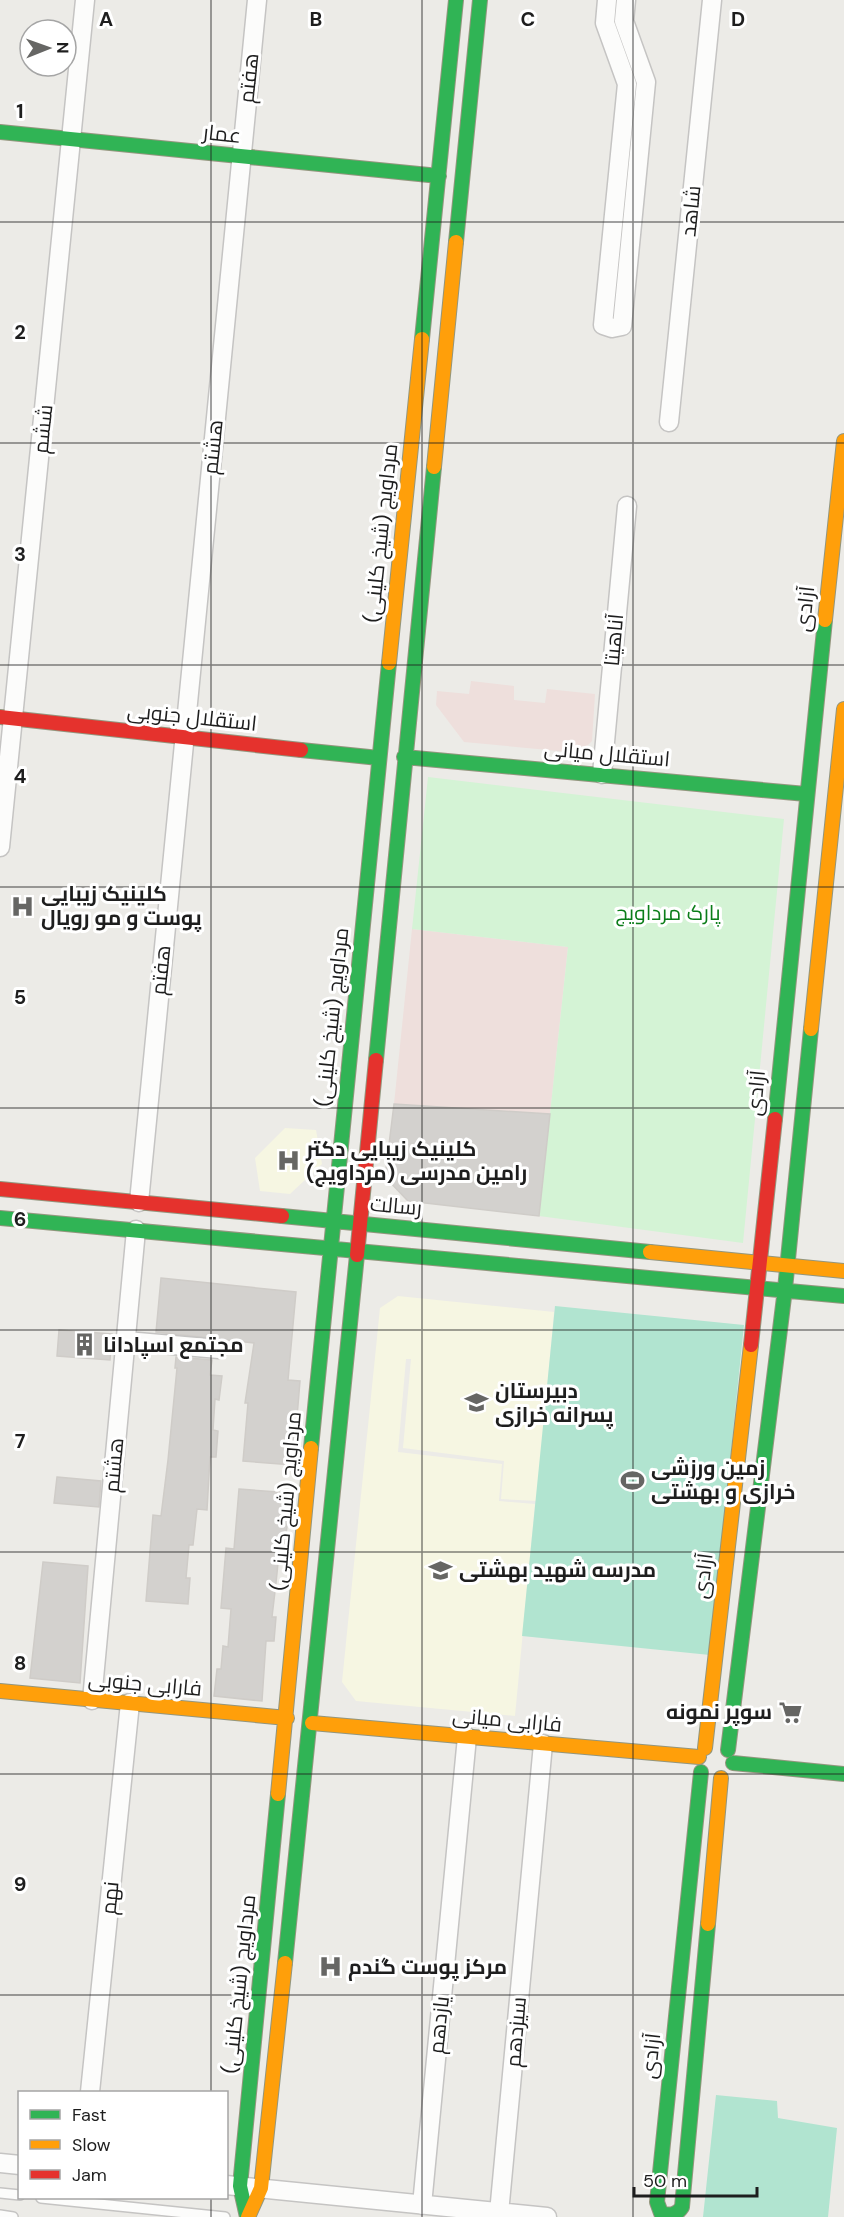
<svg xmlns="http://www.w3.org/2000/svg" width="844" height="2217" font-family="'DM Sans',Cairo,sans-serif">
  <rect width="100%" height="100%" fill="#ecebe7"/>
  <!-- commercial -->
  <path fill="#eedfdc" d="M471,681l43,5v14l31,3 2,-14 48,5 -3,47 -12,12 -116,-11 -28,-37 1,-14 32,3z
    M412,929l156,18 -18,167 -156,-10z"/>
  <!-- education -->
  <path fill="#f6f6e2" d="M285,1128l31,2 6,34 -32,30 -30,-3 -5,-33z
    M398,1296l156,16 -17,189 -36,-2 3,-38 -101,-13 8,-89h-5l-8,93 104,12 -3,37 36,3 -20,212 -159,-15 -14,-19 38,-374z"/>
  <!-- park -->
  <path fill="#d4f3d5" d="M428,777l356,42 -41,424 -204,-27 29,-269 -156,-18z"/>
  <!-- pitch -->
  <path fill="#b1e4d0" d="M555,1306l189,19 -34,330 -188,-19z
    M716,2095l61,6 1,17 59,10 -9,89h-125z"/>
  <!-- building -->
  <path fill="#d3d1ce" stroke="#cfccc8" stroke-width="1.5" d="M394,1104l156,10 -11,102 -131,-15 -23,-24z
    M161,1278l135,14 -8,88 12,1 -7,84 -50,-4 5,-58h-3l9,-60 -98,-11z
    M59,1330l53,4 -2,26 -53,-4z
    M176,1357l36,3 -2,15 12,1 -3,24 -4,-1 -2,31 5,1 -2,26h-6l-3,53 -10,-1 -4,36h-4l-3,33h4l-2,26 -42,-3 7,-86 8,1 7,-56 9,-92h-2z
    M57,1477l44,4 -2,26 -45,-4z
    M239,1489l52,4 -6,50h-5l-4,40 -4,34h4l-2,24h-8l-4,60 -48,-5 3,-27h4l2,-23 5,1 3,-38 -10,-1 5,-60 8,1z
    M43,1562l45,4 -8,117 -50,-5z"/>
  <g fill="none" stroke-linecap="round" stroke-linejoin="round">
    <defs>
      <path id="lane" d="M0,2193l20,2
        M41,2198l184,19
        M0,2215l13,2"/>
      <path id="street" d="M607,0l-2,23 22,61 -24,241 9,3 10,-2 24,-244 -22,-61 2,-21
        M669,422l43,-422
        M602,774l25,-268
        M0,847l85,-847
        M139,1202l118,-1202
        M126,1341l93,8
        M92,1700l44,-470
        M90,2092l40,-389
        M0,2163l20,2
        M226,2185l321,32
        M422,2205l45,-468
        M499,2213l44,-469"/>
      <path id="fast" d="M0,132l439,44
        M456,242l24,-242
        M422,339l34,-339
        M301,750l78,8
        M404,757l402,37
        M376,1060l58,-593
        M775,1119l50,-499
        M282,1216l368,36
        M0,1218l844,78
        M311,1448l78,-785
        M728,1750l57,-461 26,-260
        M733,1763l111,11
        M701,1772l-44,430 4,11c9,3 16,2 21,-6l26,-283
        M285,1963l72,-708
        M247,2217l-7,-31 38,-392"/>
      <path id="slow" d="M434,467l22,-225
        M825,620l19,-179
        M389,663l33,-324
        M811,1029l33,-320
        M650,1252l194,19
        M0,1691l287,27
        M312,1723l387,34
        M705,1748l46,-403
        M278,1794l33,-346
        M708,1924l13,-146
        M248,2217l13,-29 24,-225"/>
      <path id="jam" d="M0,717l301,33
        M0,1189l282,27
        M357,1255l19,-195
        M751,1345l24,-226"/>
    </defs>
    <!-- lane casing -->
    <use href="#lane" stroke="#c5c4c3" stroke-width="12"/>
    <!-- street casing -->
    <use href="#street" stroke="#c5c4c3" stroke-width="21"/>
    <!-- fast casing -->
    <use href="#fast" stroke="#93967e" stroke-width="16"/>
    <!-- slow casing -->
    <use href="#slow" stroke="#93967e" stroke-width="16"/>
    <!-- jam casing -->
    <use href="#jam" stroke="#93967e" stroke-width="16"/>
    <!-- lane -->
    <use href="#lane" stroke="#fcfcfb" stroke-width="9"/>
    <!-- street -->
    <use href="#street" stroke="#fcfcfb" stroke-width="18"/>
    <!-- fast -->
    <use href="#fast" stroke="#30b455" stroke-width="14"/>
    <!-- slow -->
    <use href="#slow" stroke="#ff9f0a" stroke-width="14"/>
    <!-- jam -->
    <use href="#jam" stroke="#e5322d" stroke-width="14"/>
  </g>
  <!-- grid -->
  <path fill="none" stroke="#1e1e1e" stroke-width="1.5" stroke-opacity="0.55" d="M211,0v2092M422,0v2217M633,0v2217M0,222h844M0,443h844M0,665h844M0,887h844M0,1108h844M0,1330h844M0,1552h844M0,1774h844M0,1995h844M211,2198v19"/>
  <!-- icons -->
  <defs>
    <symbol id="hospital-bare" viewBox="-9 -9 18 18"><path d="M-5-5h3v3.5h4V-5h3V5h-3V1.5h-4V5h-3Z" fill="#666664" stroke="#fff" stroke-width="2.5" paint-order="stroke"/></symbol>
    <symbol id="building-bare" viewBox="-9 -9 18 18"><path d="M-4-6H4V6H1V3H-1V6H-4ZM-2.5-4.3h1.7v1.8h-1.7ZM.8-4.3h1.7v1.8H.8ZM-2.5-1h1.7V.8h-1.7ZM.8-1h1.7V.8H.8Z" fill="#666664" stroke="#fff" stroke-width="2.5" paint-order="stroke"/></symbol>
    <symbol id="school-bare" viewBox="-9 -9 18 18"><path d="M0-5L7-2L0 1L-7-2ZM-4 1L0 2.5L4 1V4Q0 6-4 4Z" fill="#666664" stroke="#fff" stroke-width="2.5" paint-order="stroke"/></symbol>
    <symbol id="stadium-bare" viewBox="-9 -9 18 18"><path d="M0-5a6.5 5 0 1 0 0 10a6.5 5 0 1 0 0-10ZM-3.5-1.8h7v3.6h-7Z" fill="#666664" stroke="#fff" stroke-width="2.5" paint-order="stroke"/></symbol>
    <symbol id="supermarket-bare" viewBox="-9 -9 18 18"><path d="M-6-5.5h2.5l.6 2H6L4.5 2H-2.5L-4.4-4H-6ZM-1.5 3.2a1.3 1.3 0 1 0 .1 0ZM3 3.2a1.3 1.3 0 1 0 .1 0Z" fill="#666664" stroke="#fff" stroke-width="2.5" paint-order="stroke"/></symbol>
  </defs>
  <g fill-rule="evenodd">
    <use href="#hospital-bare" x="6" y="890" width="33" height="33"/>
    <use href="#hospital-bare" x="272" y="1144" width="33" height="33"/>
    <use href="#building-bare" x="68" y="1328" width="33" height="33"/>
    <use href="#school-bare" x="460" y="1386" width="33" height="33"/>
    <use href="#stadium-bare" x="616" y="1464" width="33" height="33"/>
    <use href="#school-bare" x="424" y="1554" width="33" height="33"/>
    <use href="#supermarket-bare" x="774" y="1696" width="33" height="33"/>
    <use href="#hospital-bare" x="314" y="1950" width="33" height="33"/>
  </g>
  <g text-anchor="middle" stroke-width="6" stroke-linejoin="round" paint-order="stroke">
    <!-- street labels -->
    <g font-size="21" fill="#1e1e1e" stroke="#fff">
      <text transform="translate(249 78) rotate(-84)" y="7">هفتم</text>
      <text transform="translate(222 134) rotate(6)" y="7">عمار</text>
      <text transform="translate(691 211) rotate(-84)" y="7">شاهد</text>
      <text transform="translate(43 429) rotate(-84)" y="7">ششم</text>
      <text transform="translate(213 447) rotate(-84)" y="7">هشتم</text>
      <text transform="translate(381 533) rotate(-84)" y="7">مرداویج (شیخ کلینی)</text>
      <text transform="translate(805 609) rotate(-84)" y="7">آزادی</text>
      <text transform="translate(614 640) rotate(-85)" y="7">آناهیتا</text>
      <text transform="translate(192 717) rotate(6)" y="7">استقلال جنوبی</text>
      <text transform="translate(607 754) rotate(5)" y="7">استقلال میانی</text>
      <text transform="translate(161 970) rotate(-84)" y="7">هفتم</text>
      <text transform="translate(332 1017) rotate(-84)" y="7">مرداویج (شیخ کلینی)</text>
      <text transform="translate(756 1093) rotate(-85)" y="7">آزادی</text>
      <text transform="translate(396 1206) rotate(5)" y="7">رسالت</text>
      <text transform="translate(114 1465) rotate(-85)" y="7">هشتم</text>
      <text transform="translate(286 1501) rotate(-85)" y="7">مرداویج (شیخ کلینی)</text>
      <text transform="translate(703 1576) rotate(-83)" y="7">آزادی</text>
      <text transform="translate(145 1684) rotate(5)" y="7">فارابی جنوبی</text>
      <text transform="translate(507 1720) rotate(5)" y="7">فارابی میانی</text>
      <text transform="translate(110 1898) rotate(-84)" y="7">نهم</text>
      <text transform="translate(239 1984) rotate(-84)" y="7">مرداویج (شیخ کلینی)</text>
      <text transform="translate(439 2025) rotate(-84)" y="7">یازدهم</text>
      <text transform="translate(516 2032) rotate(-85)" y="7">سیزدهم</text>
      <text transform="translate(651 2056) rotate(-84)" y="7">آزادی</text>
    </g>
    <!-- poi labels -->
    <g font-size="21" font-weight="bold" fill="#1e1e1e" stroke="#fff" text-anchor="start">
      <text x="41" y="901">کلینیک زیبایی<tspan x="41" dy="24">پوست و مو رویال</tspan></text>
      <text x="306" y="1156">کلینیک زیبایی دکتر<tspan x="306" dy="24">رامین مدرسی (مرداویج)</tspan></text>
      <text x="103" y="1352">مجتمع اسپادانا</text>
      <text x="495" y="1398">دبیرستان<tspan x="495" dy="24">پسرانه خرازی</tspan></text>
      <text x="651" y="1475">زمین ورزشی<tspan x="651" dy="24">خرازی و بهشتی</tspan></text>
      <text x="459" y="1577">مدرسه شهید بهشتی</text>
      <text x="772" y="1719" text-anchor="end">سوپر نمونه</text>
      <text x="348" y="1974">مرکز پوست گندم</text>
    </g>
    <!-- park labels -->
    <g font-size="21" fill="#0b7d19" stroke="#fff">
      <text x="668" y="920">پارک مرداویج</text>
    </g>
  </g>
  <g font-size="20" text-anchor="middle" font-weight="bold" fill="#1e1e1e" stroke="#fff" stroke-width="6" stroke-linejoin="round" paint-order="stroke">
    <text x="106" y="26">A</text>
    <text x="316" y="26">B</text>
    <text x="528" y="26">C</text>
    <text x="738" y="26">D</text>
    <text x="20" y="118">1</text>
    <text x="20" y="339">2</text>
    <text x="20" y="561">3</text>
    <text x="20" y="783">4</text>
    <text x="20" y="1004">5</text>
    <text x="20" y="1226">6</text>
    <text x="20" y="1448">7</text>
    <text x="20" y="1670">8</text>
    <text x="20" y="1891">9</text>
  </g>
  <!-- legend -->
  <rect x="18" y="2091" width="210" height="108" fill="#ffffff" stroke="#a5a5a5" stroke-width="1.5"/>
  <rect x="30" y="2110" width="30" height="9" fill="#30b455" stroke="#a5a5a5" stroke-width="1.5"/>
  <text x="72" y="2121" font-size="18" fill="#1e1e1e">Fast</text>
  <rect x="30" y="2140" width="30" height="9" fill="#ff9f0a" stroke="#a5a5a5" stroke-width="1.5"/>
  <text x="72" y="2151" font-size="18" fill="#1e1e1e">Slow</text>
  <rect x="30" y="2170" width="30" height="9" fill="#e5322d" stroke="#a5a5a5" stroke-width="1.5"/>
  <text x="72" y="2181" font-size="18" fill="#1e1e1e">Jam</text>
  <!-- north arrow -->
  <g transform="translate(48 48) rotate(89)"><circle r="28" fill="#ffffff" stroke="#a5a5a5" stroke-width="1.5"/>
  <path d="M0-4.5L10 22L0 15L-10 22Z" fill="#666664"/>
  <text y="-9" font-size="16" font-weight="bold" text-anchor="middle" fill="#1e1e1e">N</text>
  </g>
  <!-- scale -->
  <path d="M634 2187v9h123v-9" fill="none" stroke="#1e1e1e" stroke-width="3"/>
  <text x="643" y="2187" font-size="18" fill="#1e1e1e" stroke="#ffffff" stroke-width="4.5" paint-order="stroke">50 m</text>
</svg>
